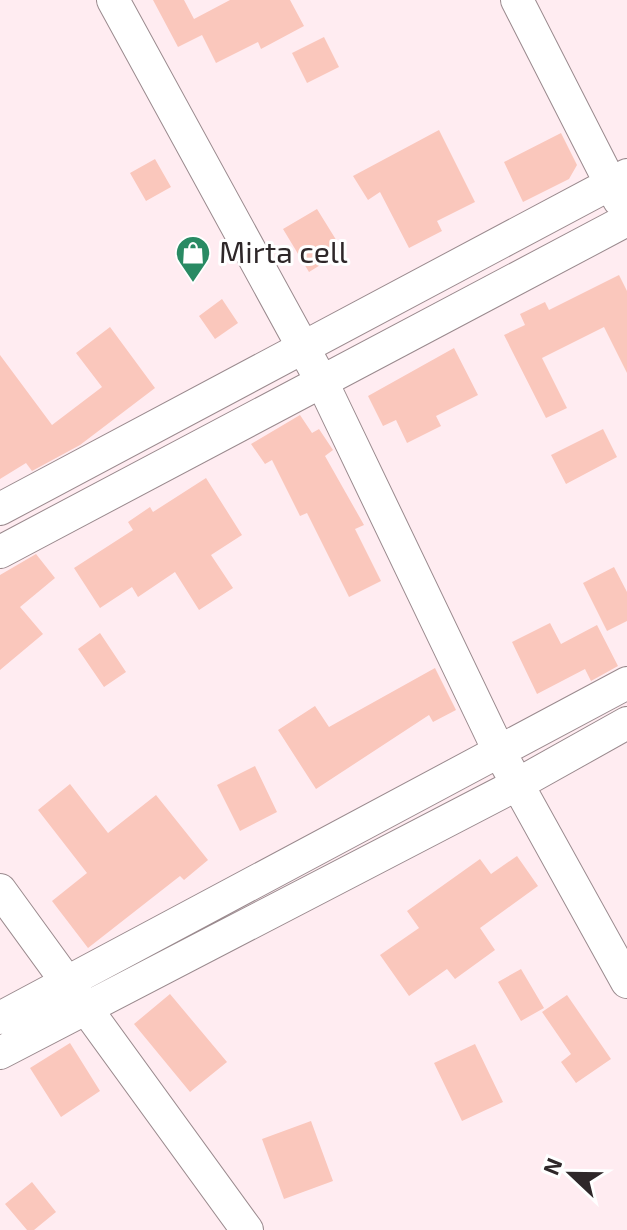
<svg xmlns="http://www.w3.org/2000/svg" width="627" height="1230" font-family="'Exo 2',sans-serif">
  <rect width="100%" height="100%" fill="#ffecf1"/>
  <!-- building -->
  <path fill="#fac7bc" d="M153,0h31l10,19 36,-19h60l14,26 -43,23 -3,-7 -42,21 -14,-28 -24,12z
    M324,37l15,30 -32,16 -15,-30z
    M439,130l36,72 -38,19 5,10 -33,17 -29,-56 -12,8 -15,-24z
    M561,133l16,32 -8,14 -46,23 -19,-40z
    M155,159l16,28 -25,14 -16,-28z
    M317,209l26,42 -34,21 -26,-43z
    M619,275l8,16v82l-23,-46 -62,31 25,50 -21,10 -42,-83 21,-10 -5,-11 25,-12 4,8z
    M222,299l16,24 -23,16 -16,-23z
    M110,327l45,61 -75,57 -48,26 -6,-8 -26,16v-124l52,70 50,-38 -26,-34z
    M454,348l24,47 -42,21 5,10 -34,17 -11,-23 -13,6 -15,-30z
    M300,415l12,18 7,-4 14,21 -8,6 39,69 -9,4 26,52 -32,16 -42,-84 -7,3 -28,-56 -7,4 -14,-20z
    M603,429l14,28 -51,27 -15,-29z
    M206,478l36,57 -31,20 22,33 -34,22 -24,-38 -37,25 -6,-10 -32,21 -26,-40 59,-38 -5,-8 22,-15 3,5z
    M36,554l19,24 -35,29 23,27 -43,36v-95z
    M614,567l13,25v29l-20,10 -24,-48z
    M550,623l11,21 36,-19 21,41 -27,15 -6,-12 -48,25 -25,-52z
    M100,633l26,39 -22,15 -26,-38z
    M435,668l21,42 -23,12 -4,-7 -113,74 -38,-59 37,-24 14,21z
    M255,766l22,46 -37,19 -23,-46z
    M70,784l38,49 48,-38 52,65 -24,20 -4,-4 -92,72 -36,-47 35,-28 -49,-63z
    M517,856l21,30 -58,42 15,22 -40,29 -8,-10 -38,27 -29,-41 39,-27 -12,-17 73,-52 11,15z
    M521,969l23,39 -23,13 -23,-39z
    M170,994l57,68 -37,30 -56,-68z
    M567,995l44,64 -35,24 -15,-21 10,-8 -29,-42z
    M70,1043l30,48 -39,26 -31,-49z
    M475,1044l28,58 -41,19 -28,-58z
    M311,1121l22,60 -49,18 -22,-60z
    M32,1182l24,30 -22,18h-7l-22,-26z"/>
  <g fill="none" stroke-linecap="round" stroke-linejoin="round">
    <defs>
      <path id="street" d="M113,0l209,382 177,369 128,231
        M517,0l102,200
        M0,509l627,-334
        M0,552l627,-332
        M0,890l247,340
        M0,1018l627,-335
        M0,1053l518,-269 109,-61"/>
    </defs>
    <!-- street casing -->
    <use href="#street" stroke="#9a8a8e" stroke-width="34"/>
    <!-- street -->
    <use href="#street" stroke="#fff" stroke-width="32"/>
  </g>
  <!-- icons -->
  <defs>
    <symbol id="shop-pin" viewBox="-11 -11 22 30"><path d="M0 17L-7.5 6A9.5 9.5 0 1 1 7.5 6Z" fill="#298a63" stroke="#fff"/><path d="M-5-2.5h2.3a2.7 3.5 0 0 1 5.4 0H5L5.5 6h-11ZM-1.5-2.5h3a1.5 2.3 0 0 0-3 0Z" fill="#fff"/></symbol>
  </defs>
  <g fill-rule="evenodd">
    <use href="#shop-pin" x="173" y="233" width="40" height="54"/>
  </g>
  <g text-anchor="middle" stroke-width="6" stroke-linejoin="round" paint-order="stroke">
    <!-- poi labels -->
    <g font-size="30" fill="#2e2729" stroke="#fff" text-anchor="start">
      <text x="219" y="263">Mirta cell</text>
    </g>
  </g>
  <!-- north arrow -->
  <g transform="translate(571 1174) rotate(292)" stroke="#ffffff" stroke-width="6" paint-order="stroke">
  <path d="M0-6L14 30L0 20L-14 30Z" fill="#2e2729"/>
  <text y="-12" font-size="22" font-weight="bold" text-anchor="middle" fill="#2e2729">N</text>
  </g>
</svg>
